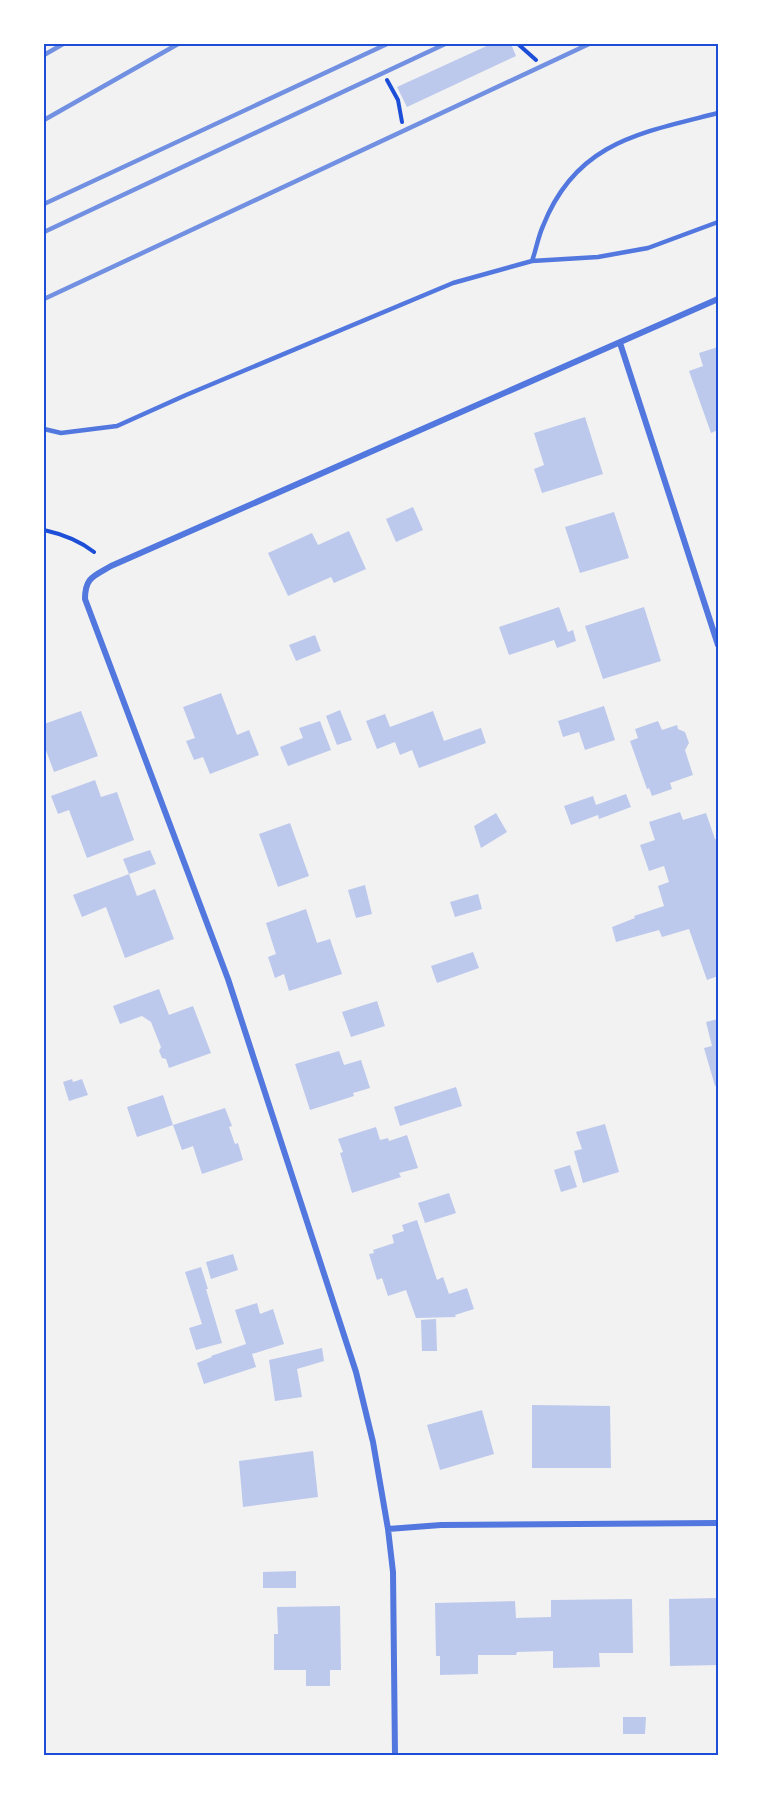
<svg xmlns="http://www.w3.org/2000/svg" width="762" height="1799" font-family="Jost,sans-serif">
  <rect width="100%" height="100%" fill="#f2f2f2"/>
  <!-- building -->
  <path fill="#bdc9ec" d="M491,44h20l5,12 -109,51 -10,-20z
    M718,347v83l-7,3 -22,-62 14,-5 -4,-13z
    M585,417l18,57 -61,19 -8,-24 10,-4 -10,-32z
    M413,507l10,23 -27,12 -10,-23z
    M614,512l15,46 -49,15 -15,-46z
    M349,531l17,38 -32,14 -3,-6 -43,19 -20,-43 44,-20 6,12z
    M559,607l9,25 5,-2 3,11 -19,7 -3,-8 -45,15 -10,-28z
    M644,607l17,54 -58,18 -18,-53z
    M315,635l6,16 -25,10 -7,-16z
    M221,693l16,42 12,-5 10,25 -49,19 -7,-17 -9,3 -8,-19 9,-3 -12,-31z
    M604,706l11,34 -30,10 -6,-18 -16,5 -5,-16z
    M340,710l12,30 -15,5 -11,-29z
    M81,711l17,45 -44,16 -10,-27v-21z
    M433,711l11,30 37,-13 5,15 -67,25 -7,-18 -12,5 -5,-13 -18,7 -11,-28 19,-7 5,13z
    M320,721l11,29 -43,16 -8,-19 23,-9 -4,-10z
    M658,721l4,9 15,-5 1,4 7,3 4,11 -4,7 8,25 -23,8 2,6 -20,7 -3,-8 -2,1 -17,-48 8,-3 -3,-9z
    M95,780l6,17 16,-5 17,48 -47,18 -18,-48 -11,4 -7,-18z
    M626,794l5,13 -32,12 -1,-4 -27,10 -7,-19 29,-10 3,9z
    M680,812l3,8 23,-7 9,26 3,1v136l-11,4 -18,-51 -27,8 -3,-7 -43,12 -4,-15 23,-9 -1,-2 30,-10 -6,-20 11,-4 -5,-16 -15,5 -9,-26 15,-5 -6,-18z
    M496,813l11,19 -26,16 -7,-22z
    M290,823l19,53 -31,11 -19,-53z
    M150,850l6,14 -27,10 -6,-15z
    M129,874l8,22 18,-7 19,50 -49,19 -19,-51 -24,10 -9,-22z
    M365,885l7,29 -16,4 -8,-28z
    M478,894l4,15 -27,8 -5,-15z
    M306,909l11,34 13,-4 12,35 -53,17 -5,-17 -9,4 -7,-21 8,-3 -10,-31z
    M473,952l6,16 -42,15 -6,-17z
    M159,989l10,26 24,-9 18,47 -42,15 -3,-9 -4,-1 -3,-7 2,-4 -10,-25 -9,-6 -22,8 -7,-18z
    M377,1001l8,25 -34,11 -9,-25z
    M718,1019v66l-3,1 -11,-38 8,-2 -6,-24z
    M339,1051l5,14 17,-5 9,28 -17,5 1,3 -44,14 -15,-46z
    M72,1079l1,3 9,-3 6,16 -19,6 -6,-19z
    M456,1087l6,19 -62,20 -6,-19z
    M163,1095l10,30 -36,12 -10,-30z
    M225,1108l7,18 -3,1 6,17 3,-1 5,17 -41,14 -9,-28 -11,4 -9,-25z
    M605,1124l14,48 -36,11 -9,-32 8,-2 -6,-17z
    M376,1127l4,13 8,-2 1,3 18,-6 11,33 -19,5 2,4 -49,16 -12,-40 3,-1 -5,-13z
    M570,1165l7,22 -16,5 -7,-22z
    M449,1193l7,20 -31,10 -7,-20z
    M417,1220l20,60 6,-3 6,17 18,-6 7,21 -19,6 1,2 -40,1 -10,-28 -18,6 -6,-18 -5,2 -8,-26 5,-1 -1,-3 21,-7 -2,-8 12,-4 -2,-6z
    M233,1254l5,16 -27,9 -5,-17z
    M201,1267l7,22h-2l16,54 -26,7 -7,-22 13,-4 -17,-52z
    M257,1303l3,11 13,-5 11,35 -32,10 4,13 -52,17 -7,-21 15,-6 -1,-1 35,-12 -11,-34z
    M436,1319l1,32h-15l-1,-31z
    M322,1348l2,13 -27,8 5,28 -27,4 -6,-41z
    M532,1405l78,1 1,62h-79z
    M482,1410l12,44 -54,16 -13,-45z
    M313,1451l5,46 -75,10 -4,-46z
    M296,1571v17h-33v-16z
    M718,1598v67l-48,1 -1,-67z
    M632,1599l1,54h-34l1,14 -47,1v-17l-36,1 -1,3h-38v19l-38,1v-19h-4l-1,-53 80,-2 1,17 35,-1v-17z
    M340,1606l1,64h-11v16h-24v-16h-32v-36h4l-1,-27z
    M623,1717h23l-1,17h-22z"/>
  <g fill="none" stroke-linecap="round" stroke-linejoin="round">
    <!-- path -->
    <path stroke="#1d4ed8" stroke-width="4" d="M518,44l18,16
      M387,80l11,20 4,22
      M44,530c18,4 36,11 50,22"/>
    <!-- service -->
    <path stroke="#5277de" stroke-width="4.5" d="M532,261c4,-11 6,-24 11,-35 33,-84 97,-93 175,-113
      M44,429l17,4 56,-7 69,-31 267,-112 79,-22 66,-4 50,-9 70,-26"/>
    <!-- minor -->
    <path stroke="#5277de" stroke-width="6" d="M620,343l98,302
      M388,1529l53,-4 277,-2
      M395,1756l-2,-184 -5,-43 -15,-87 -17,-70 -128,-393 -143,-380c0,-22 9,-23 26,-33l607,-267"/>
    <!-- rail -->
    <path stroke="#7290e2" stroke-width="4.5" d="M44,55l19,-11
      M44,120l134,-76
      M44,204l343,-160
      M44,232l401,-188
      M44,299l545,-255"/>
  </g>
  <!-- border -->
  <rect width="762" height="1799" fill="none" stroke="#ffffff" stroke-width="90"/>
  <rect x="45" y="45" width="672" height="1709" fill="none" stroke="#1d4ed8" stroke-width="2"/>
</svg>
